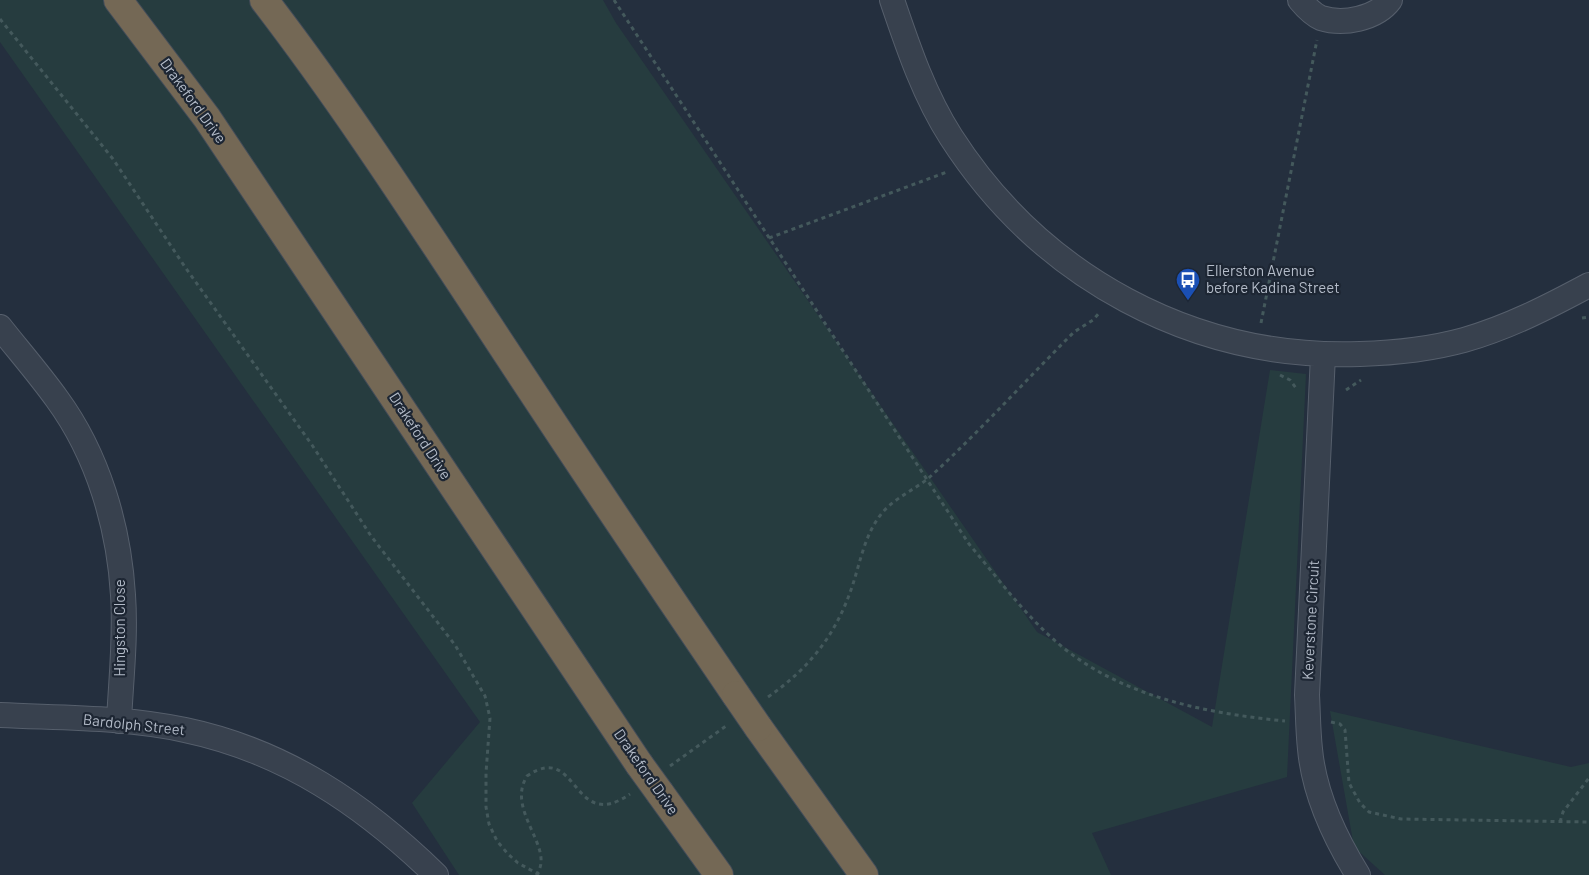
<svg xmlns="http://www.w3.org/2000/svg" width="1589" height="875" font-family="Barlow,sans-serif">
  <rect width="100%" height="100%" fill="#242f3e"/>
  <!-- green -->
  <path fill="#263c3f" d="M0,0h603l13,23 421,609 175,95 58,-357 36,4 -19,403 -195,56 19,42h-652l-47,-72 68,-81 -480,-680z
    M1330,711l241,56 18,-4v112h-204l-31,-28z"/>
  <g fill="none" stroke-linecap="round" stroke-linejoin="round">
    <defs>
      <path id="minor" d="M892,0c16,47 32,95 59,137 90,140 242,223 409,217 34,-1 71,-5 104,-14 45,-13 84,-33 125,-55
        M1300,0c5,6 14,15 21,18 22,7 55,1 69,-18
        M0,327c19,24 39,47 57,72 41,56 62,128 66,196 3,42 -2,84 -4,126
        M1323,355l-16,340c1,18 1,36 3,54 4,44 25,89 48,126
        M0,715c61,3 125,2 185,15 100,21 179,75 251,145"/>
      <path id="highway" d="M118,0l89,118 432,646
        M264,0c80,104 151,214 223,323 82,125 165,249 249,372
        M758,727l106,148
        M660,793l59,82"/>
    </defs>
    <!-- minor casing -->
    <use href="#minor" stroke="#565f6c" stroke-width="26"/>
    <!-- highway casing -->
    <use href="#highway" stroke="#434c59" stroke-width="30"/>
    <!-- path -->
    <path stroke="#44595c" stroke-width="3" stroke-dasharray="4 4" stroke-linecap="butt" d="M614,0l355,544c27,32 52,66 83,94 63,58 152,75 233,83
      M0,19l113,140 72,108 127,178 59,91 84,109 30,51 5,22 -4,55v34l3,17 8,17 11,13 10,9 22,12
      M769,238l178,-66
      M1582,318l7,-1
      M1261,323l56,-283
      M1280,375l10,5 6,8
      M1346,390l15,-10
      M768,697c43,-30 69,-64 85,-113 7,-22 12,-48 26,-67 13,-19 37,-27 53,-42 50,-46 95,-96 142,-143l19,-12 7,-8
      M1331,722l9,2 5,6 4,53 11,20 9,9 32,7 188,3
      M670,766l56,-40
      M1560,822l3,-10 26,-34
      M536,875c21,-26 -31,-64 -9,-99 52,-36 44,59 103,18"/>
    <!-- minor -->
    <use href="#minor" stroke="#38414e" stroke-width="24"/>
    <!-- highway -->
    <use href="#highway" stroke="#746855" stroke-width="28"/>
    <defs>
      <path id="highway-bridge" d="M736,695l22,32
        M639,764l21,29"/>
    </defs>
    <!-- highway-bridge casing -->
    <use href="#highway-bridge" stroke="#434c59" stroke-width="30" stroke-linecap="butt"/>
    <!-- highway-bridge -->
    <use href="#highway-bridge" stroke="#746855" stroke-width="28"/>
  </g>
  <!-- icons -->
  <defs>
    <symbol id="bus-pin" viewBox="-11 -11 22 30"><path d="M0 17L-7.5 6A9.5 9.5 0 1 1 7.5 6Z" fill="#1a4fb4" stroke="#1d2633"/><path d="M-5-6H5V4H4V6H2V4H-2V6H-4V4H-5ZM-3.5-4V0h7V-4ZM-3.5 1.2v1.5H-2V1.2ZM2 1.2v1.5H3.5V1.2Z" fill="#fff"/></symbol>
  </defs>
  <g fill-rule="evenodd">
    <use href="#bus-pin" x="1174" y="266" width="28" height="38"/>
  </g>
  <g text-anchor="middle" stroke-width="4.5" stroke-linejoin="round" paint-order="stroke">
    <!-- street labels -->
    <g font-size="15" fill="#b4bcc9" stroke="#1d2633">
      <text transform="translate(193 101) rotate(54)" y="5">Drakeford Drive</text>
      <text transform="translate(420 436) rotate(57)" y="5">Drakeford Drive</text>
      <text transform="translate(1311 620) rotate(-87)" y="5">Keverstone Circuit</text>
      <text transform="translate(120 628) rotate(-90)" y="5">Hingston Close</text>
      <text transform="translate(134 725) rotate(6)" y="5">Bardolph Street</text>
      <text transform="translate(646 772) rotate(55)" y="5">Drakeford Drive</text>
    </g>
    <!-- poi labels -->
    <g font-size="15" fill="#b4bcc9" stroke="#1d2633" text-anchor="start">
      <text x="1206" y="276">Ellerston Avenue<tspan x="1206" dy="17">before Kadina Street</tspan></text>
    </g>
  </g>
</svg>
